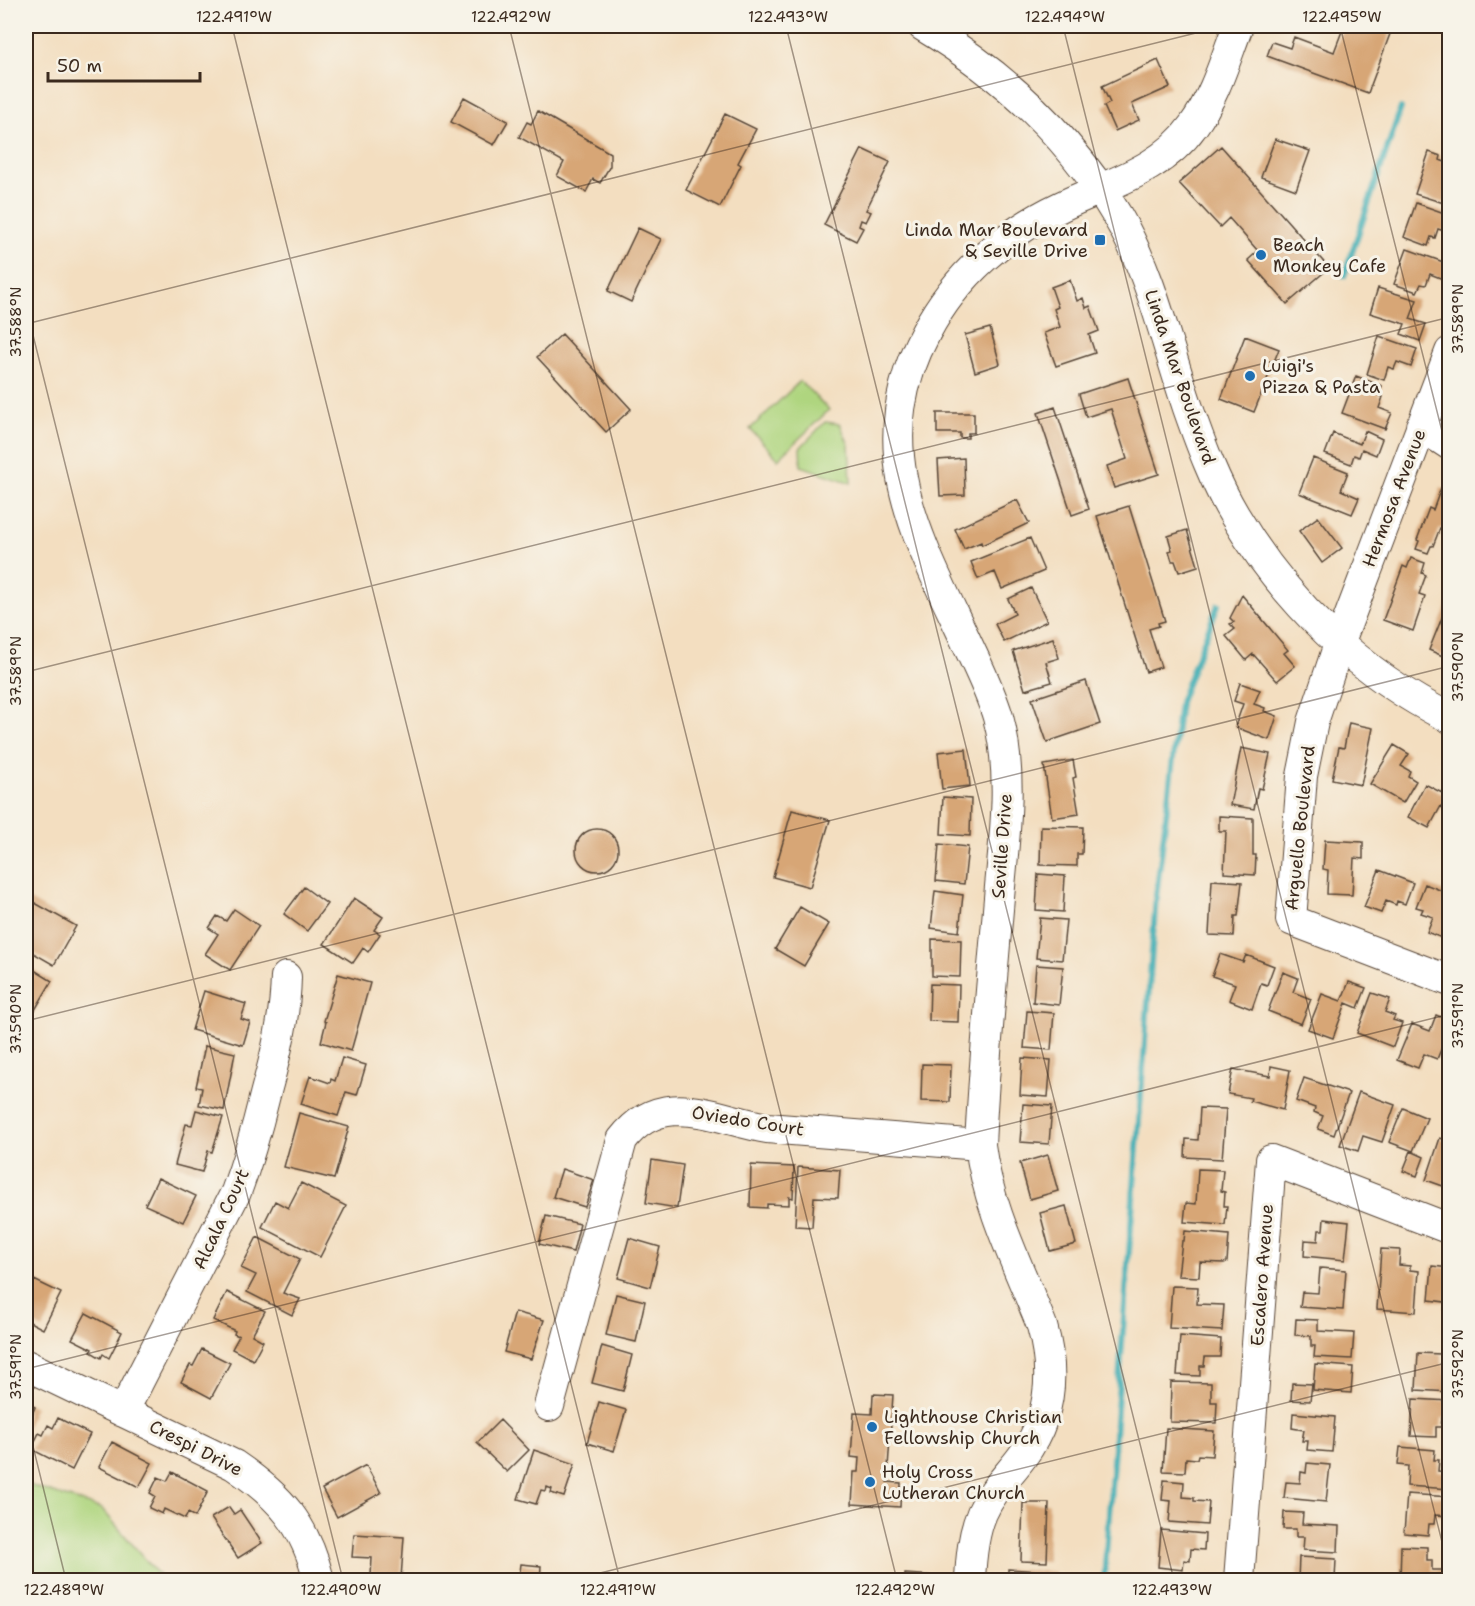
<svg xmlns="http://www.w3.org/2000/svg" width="1475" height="1606" font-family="'Shantell Sans',sans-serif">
  <rect width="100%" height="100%" fill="#f7f3e8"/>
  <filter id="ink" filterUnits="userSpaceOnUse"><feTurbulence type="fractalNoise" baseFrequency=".0167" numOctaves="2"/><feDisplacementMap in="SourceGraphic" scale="12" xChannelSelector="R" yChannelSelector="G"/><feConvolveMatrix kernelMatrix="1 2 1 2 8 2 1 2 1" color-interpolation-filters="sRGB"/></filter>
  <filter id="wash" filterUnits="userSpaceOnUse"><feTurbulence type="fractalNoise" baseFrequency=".008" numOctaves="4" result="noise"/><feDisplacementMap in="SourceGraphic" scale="24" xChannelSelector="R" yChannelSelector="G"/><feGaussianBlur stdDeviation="1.35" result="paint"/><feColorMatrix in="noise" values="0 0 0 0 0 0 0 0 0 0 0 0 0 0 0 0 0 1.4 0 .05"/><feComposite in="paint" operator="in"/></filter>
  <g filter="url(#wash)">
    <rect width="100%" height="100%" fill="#f3dec0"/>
    <!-- green -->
    <path fill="#afd57f" stroke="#75804e" stroke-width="1.5" d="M800,381l29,29 -51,49 -28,-30z
      M825,422l15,2 9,21 2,38 -50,-17 -1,-18z
      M26,1484l76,25 61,71h-137z"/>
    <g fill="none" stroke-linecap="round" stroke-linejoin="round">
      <!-- stream -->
      <path stroke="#3aacb2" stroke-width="6" d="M1344,276l57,-168
        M1104,1580l52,-683 24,-195 38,-97"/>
    </g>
    <g id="blocks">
      <!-- building -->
      <path fill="#d7a676" d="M1344,26h49l-25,67 -101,-37 5,-14 18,6 4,-11 40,15z
        M1158,60l12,27 -38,17 7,16 -24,11 -11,-25 6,-3 -8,-17z
        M464,97l44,24 -14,24 -43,-23z
        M538,111l72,42v13l-10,17 -7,-4 -7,13 -29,-16 7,-14 -45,-25 8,-15 4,2z
        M725,114l31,15 -18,34 3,2 -21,42 -34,-17z
        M1275,139l35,12 -14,39 -35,-13z
        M1221,146l108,122 -42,36 -39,-44 10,-9 -29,-33 -9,9 -41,-44z
        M862,149l28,13 -24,48 5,2 -5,10 -5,-2 -2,6 4,2 -7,13 -32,-16z
        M1429,152l12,4 -1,4 10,4 -3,11h3v30l-35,-11z
        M1416,203l34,12v18l-12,-4 -3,9 -4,-1 -3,9 -24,-9z
        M638,228l23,11 -30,63 -23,-11z
        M1407,249l42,15 -6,15 -13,-5 -4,11 -5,-1 -4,8 -23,-8z
        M1070,280l7,21 6,-3 3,10 4,-2 9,25 -10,4 6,18 -39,13 -12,-33 16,-6 -6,-18 4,-2 -7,-20z
        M1378,288l39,12 -7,19 16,5 -6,17 -19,-7 4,-10 -35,-11z
        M990,328l10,36 -25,8 -10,-37z
        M562,334l69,75 -25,23 -69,-75z
        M1245,336l34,13 -25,63 -33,-13z
        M1379,336l38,13 -6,18 -14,-5 -3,7 -6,-2 -4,13 -17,-6z
        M1356,376l26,10 -4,9 5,2 -4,11 13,5 -7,16 -43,-16z
        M1128,378l31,96 -45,14 -7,-22 20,-7 -16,-50 -25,8 -7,-23z
        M1055,407l34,102 -17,6 -34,-102z
        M937,413h37v20h-6v5h-8v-5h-23z
        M1365,431l17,8 -6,16 -14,-6 -3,8 -5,-2 -3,9 -26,-10 8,-21 27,11z
        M964,458l1,37 -25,1 -2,-36z
        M1313,458l35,14 -7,18 18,8 -7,16 -53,-21z
        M1441,488l9,3v41l-10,-4 -7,18h-2l-3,7 -12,-4 3,-8 -2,-1 12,-32 4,2z
        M1017,500l12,23 -47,22 -1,-3 -17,7 -9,-20z
        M1129,506l36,115 -7,2 1,3 -10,3 12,38 -15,5 -49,-156z
        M1318,517l24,31 -20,15 -23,-32z
        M1187,530l11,36 -19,6 -4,-11h-3l-3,-10 3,-1 -4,-14z
        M1030,538l14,33 -42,18 -7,-17 -17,7 -7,-17z
        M1411,558l14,5 -3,10 4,2 -7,19 6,2 -12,35 -30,-11 20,-54 4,2z
        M1031,588l16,33 -43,21 -9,-18 20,-10 -7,-15z
        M1242,595l46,55 -4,3 11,13 -18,15 -24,-27 -7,6 -20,-24 9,-7 -5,-5 4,-2 -4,-4z
        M1449,600l1,47 -5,10 -16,-7z
        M1053,638l6,20 -13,4 6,20 -27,8 -12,-39z
        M1086,681l14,43 -53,18 -15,-43z
        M1240,683l20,7 -6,14 11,4 -1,3 13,5 -8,24 -34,-13 8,-23 -9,-3z
        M1349,723l24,5 -12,57 -29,-6 7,-32 5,1z
        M1394,745l15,9 -8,12 9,5 -2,5 8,5 -13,22 -33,-19z
        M1241,748l29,6 -8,35 -4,-1 -4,21 -24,-4z
        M966,749l4,37 -28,3 -4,-37z
        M1073,760l3,17 -3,1 6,36 -27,4 -8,-53z
        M1450,778v27l-3,4 -6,-3 -12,22 -21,-11 17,-33 17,9z
        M943,797l28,2 -1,37 -29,-2z
        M792,810l38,10 -20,67 -37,-10z
        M1219,816l34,2v37h3l-1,20 -31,-2 2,-42h-7z
        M1041,826l42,1 -1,27h-5v12l-37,-1z
        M576 850a21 21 0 1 1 42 0a21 21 0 1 1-42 0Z
        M1325,840l38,2v17l-9,-1 -2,37 -25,-1 1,-24 -5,-1z
        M939,844l29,3 -4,37 -28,-3z
        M1379,870l34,13 -8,21 -8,-3 -1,4 -10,-4 -5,12 -17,-6z
        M1038,874l27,2 -2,36 -27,-2z
        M1212,880l30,2 -4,34h-3l-1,20 -25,-1z
        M1425,884l25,10v26l-8,18 -15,-6 6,-15 -12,-4 2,-4 -7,-2z
        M304,887l23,17 -20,27 -23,-17z
        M935,891l28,4 -4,37 -28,-4z
        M26,898l50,28 -22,39 -26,-15 1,-4 -3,-2z
        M354,898l29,19 -9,13 6,4 -12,18 -5,-4 -10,15 -29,-19z
        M800,907l29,17 -25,42 -29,-17z
        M234,909l25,17 -29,44 -25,-16 13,-20 -9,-6 8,-12 9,5z
        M1040,918l26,2 -4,40 -26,-2z
        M932,939l29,1 -1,37 -28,-1z
        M1220,954l23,8 3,-7 28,11 -7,19 -6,-2 -9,26 -23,-9 6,-16 -23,-8z
        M26,965l26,16 -20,34 -6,-4z
        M1036,965l27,2 -4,38 -26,-3z
        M1283,972l15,6 -5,14 18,7 -10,25 -33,-13z
        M338,974l32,9 -19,68 -30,-9 5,-20 -2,-1z
        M1349,982l17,6 -8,20 -12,-5 -13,35 -25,-9 14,-35 19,7z
        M930,984l29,1 -1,37 -29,-1z
        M204,991l42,13 -5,15 9,3 -7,23 -51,-15z
        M1372,993l18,6 -5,13 10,4 -2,4 9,3 -9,24 -36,-14z
        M1027,1011l27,2 -3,37 -27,-2z
        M1436,1015l14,6v7l-13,31 -13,-5 -6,14 -21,-8 15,-36 18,7z
        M205,1046l30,7 -11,57 -25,-5 3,-17 -6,-1z
        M342,1058l24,7 -9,30 -11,-3 -8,24 -37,-12 9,-28 20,7 1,-4 4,2z
        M1022,1058l29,2 -3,37 -28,-2z
        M922,1064l29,1 -1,37 -29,-1z
        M1271,1066l19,4 -7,40 -33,-9 1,-3 -23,-4 5,-25 37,7z
        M1304,1078l45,15 -15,42 -16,-6 5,-13 -9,-4 1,-4 -19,-7z
        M1359,1092l36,13 -13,37 -19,-6 -5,15 -18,-6z
        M1023,1104l29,2 -3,38 -29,-2z
        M1200,1108l26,1 -4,50 -37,-2 1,-18 12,1z
        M1403,1108l24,10 -14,33 -24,-9z
        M196,1110l27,7 -11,35 -4,-1 -6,21 -27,-7 11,-41 6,1z
        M299,1113l50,14 -15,52 -50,-12z
        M1440,1138l10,3v31l-7,14 -17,-6z
        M1411,1151l13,6 -7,19 -14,-5z
        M1048,1155l10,36 -28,8 -10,-36z
        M652,1160l31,5 -6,43 -31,-5z
        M751,1165l43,2 -1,31 -4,-1v8l-22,-1v4l-17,-1z
        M798,1167l42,3 -2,28 -24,-1 -2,30 -17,-1z
        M562,1169l32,11 -9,27 -32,-10z
        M1198,1169l25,1 -2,21 4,1 -1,14h3l-2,19 -41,-3 2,-19 10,1z
        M158,1178l38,18 -13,26 -38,-17z
        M301,1183l45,23 -26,51 -58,-30 13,-26 13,7z
        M1066,1206l10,38 -26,7 -10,-38z
        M546,1216l34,8 -7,28 -34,-8z
        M1324,1219l25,3 -4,38 -41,-4 1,-16 13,1 1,-11h4z
        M1185,1231l44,4 -2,27 -3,1 -24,-1 -1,15 -21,-1 4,-35h2z
        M257,1237l43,22 -17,34 17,6 -8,16 -45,-23 9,-17 -15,-7z
        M629,1238l31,9 -10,40 -32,-9z
        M1381,1249l19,1 -1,15 11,1v4l9,1 -3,41 -39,-3z
        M1432,1266l18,2v49l-6,-1 1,-14 -16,-2z
        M1320,1268l26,2 -3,40 -43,-3 2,-15 16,1z
        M34,1280l27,13 -18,36 -17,-9v-24z
        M1172,1286l26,1 -1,17 27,1 -2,26 -53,-3z
        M227,1292l38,19 -13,24 11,6 -10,19 -21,-11 7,-13 -5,-2 1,-3 -22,-11z
        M616,1294l29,7 -9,41 -30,-7z
        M515,1312l29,8 -13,39 -27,-7z
        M86,1313l36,19 -13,26 -6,-4 -2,4 -10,-6 1,-3 -20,-10z
        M1296,1319l22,1v11l36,2 -2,26 -38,-2 1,-11h-4v-10l-16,-1z
        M1180,1336l41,3 -1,18h-15l-1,9h-4v10l-23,-1z
        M602,1346l30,9 -9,36 -31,-8z
        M202,1349l28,14 -19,35 -30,-16 9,-17 3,1z
        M1418,1353l23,1v10l4,1v9h5v18l-34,-2z
        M1315,1364l38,3 -2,26 -38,-3z
        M1171,1382l40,1v19h6l-1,21 -46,-1z
        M1292,1383l20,1 -2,17 -19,-1z
        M873,1394l20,1 -6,87 14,1 -1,24 -48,-3 2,-32h4l1,-14 -8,-1 3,-44 18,1z
        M1413,1399l37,2v18l-8,-1 -1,9h-5v10l-25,-1z
        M26,1402l9,5 -9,22z
        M599,1402l27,8 -12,41 -27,-8z
        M1293,1413l42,4 -3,35 -25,-2 1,-9h-6l2,-11 -12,-2z
        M58,1418l32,16 -18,36 -41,-21 8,-16 4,2 5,-10 5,3z
        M500,1420l29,30 -22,22 -30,-29z
        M1166,1428l48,3 -2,25 -14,-1 -1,4 -11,-1 -1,14 -22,-1z
        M112,1442l40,21 -13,24 -40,-20z
        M1400,1447l35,3 -1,10h5l-1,11 12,1v17l-43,-3 1,-20 -10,-1z
        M534,1450l41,14 -11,33 -13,-4 1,-4 -5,-2 -1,4 -5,-1 -5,14 -18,-5z
        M1307,1463l23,2 -4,37 -42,-4 2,-16 14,1 1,-11 5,1z
        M366,1465l15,28 -44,24 -15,-28z
        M172,1472l36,19 -13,26 -7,-4 -3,6 -21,-10 -2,5 -13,-6 6,-12 -5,-3 8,-16 9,4z
        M1164,1480l20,2 -1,15 11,1v3l15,1 -2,23 -38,-3 2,-21 -9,-1z
        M1407,1494l43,3v19l-15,-1 -1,9h-5l-1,11 -24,-2z
        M1023,1503h26l-2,59 -26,-1z
        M229,1507l5,7 6,-4 22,33 -24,15 -27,-40z
        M1284,1512l19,1 -1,11 37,2 -1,26 -35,-2 1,-13h-8v-8h-13z
        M1161,1530l44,4 -1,16 -13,-1 -1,12 -6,-1 -1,10 -25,-3z
        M354,1534l50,3 -3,41 -30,-2 1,-18 -20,-1z
        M1401,1546l26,1v13h5v10h14v10h-46z
        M1299,1557l37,2 -1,21h-37z
        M521,1564l20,2 -1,14h-21z
        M1008,1569l47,3 -1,8h-46z
        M905,1574l30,2v4h-30z"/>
    </g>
  </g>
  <g filter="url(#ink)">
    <use href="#blocks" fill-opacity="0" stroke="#574536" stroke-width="1.5"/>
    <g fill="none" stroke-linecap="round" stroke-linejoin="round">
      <defs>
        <path id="minor" d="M923,26c80,48 147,110 195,191 34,59 48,127 70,191 13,37 27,75 47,108 50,85 126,159 215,202
          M1450,352l-111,292 -26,78 -11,54 -11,144 159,61
          M1421,426l29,19
          M26,1365l208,100c47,32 71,59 85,115
          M549,1406l73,-266c40,-53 92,-21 145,-12l213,17
          M123,1412l113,-220c12,-32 21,-64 29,-97 11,-40 20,-77 21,-118
          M970,1580c1,-22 3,-46 12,-67 10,-23 26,-37 40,-56 30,-40 33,-85 20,-131 -23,-59 -54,-118 -62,-181 4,-83 12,-165 19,-247 5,-59 15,-122 -1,-181 -8,-27 -21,-52 -33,-78 -49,-105 -100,-193 -39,-307 30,-57 79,-99 136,-126 47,-23 99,-35 131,-80 22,-30 32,-66 45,-100
          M1239,1580l32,-420 179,69"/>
      </defs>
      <!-- minor casing -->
      <use href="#minor" stroke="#574536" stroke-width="32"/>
      <!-- minor -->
      <use href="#minor" stroke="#fff" stroke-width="30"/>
    </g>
  </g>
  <!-- ticks -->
  <path fill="none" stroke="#3b2a1e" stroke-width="1.5" stroke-opacity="0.45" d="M232,26l388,1554M509,26l388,1554M786,26l388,1554M1063,26l387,1548M1340,26l110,437M26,307l317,1273M26,324l1198,-298M26,672l1424,-355M26,1021l1424,-355M26,1369l1424,-355M26,1418l40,162M572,1580l878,-218"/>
  <!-- markers -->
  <g fill="#1f6fb2" stroke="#f7f3e8" stroke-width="2">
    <rect x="1094" y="234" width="12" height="12" rx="3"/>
    <circle cx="1261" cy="255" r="6"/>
    <circle cx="1250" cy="376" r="6"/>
    <circle cx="872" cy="1427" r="6"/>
    <circle cx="870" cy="1482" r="6"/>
  </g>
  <g text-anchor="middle" stroke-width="6" stroke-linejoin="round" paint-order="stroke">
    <!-- poi labels -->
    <g font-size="18" fill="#3b2a1e" stroke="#f7f3e8" text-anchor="start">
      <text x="1088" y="236" text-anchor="end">Linda Mar Boulevard<tspan x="1088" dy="21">&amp; Seville Drive</tspan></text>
      <text x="1273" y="251">Beach<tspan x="1273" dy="21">Monkey Cafe</tspan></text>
      <text x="1262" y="372">Luigi's<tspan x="1262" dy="21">Pizza &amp; Pasta</tspan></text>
      <text x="884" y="1423">Lighthouse Christian<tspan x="884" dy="21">Fellowship Church</tspan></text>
      <text x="882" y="1478">Holy Cross<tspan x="882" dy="21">Lutheran Church</tspan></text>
    </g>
    <!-- street labels -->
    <g font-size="18" fill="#3b2a1e" stroke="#f7f3e8">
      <text transform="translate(1180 377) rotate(71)" y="6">Linda Mar Boulevard</text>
      <text transform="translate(1394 498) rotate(-69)" y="6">Hermosa Avenue</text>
      <text transform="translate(1300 828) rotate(-84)" y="6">Arguello Boulevard</text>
      <text transform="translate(1002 846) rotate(-86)" y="6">Seville Drive</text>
      <text transform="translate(748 1121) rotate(9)" y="6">Oviedo Court</text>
      <text transform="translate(221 1219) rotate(-65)" y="6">Alcala Court</text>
      <text transform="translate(1262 1275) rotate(-86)" y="6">Escalero Avenue</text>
      <text transform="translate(196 1448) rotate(27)" y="6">Crespi Drive</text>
    </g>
  </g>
  <!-- margin -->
  <rect width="1475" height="1606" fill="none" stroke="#f7f3e8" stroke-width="66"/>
  <!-- scale -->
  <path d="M48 72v9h152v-9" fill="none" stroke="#3b2a1e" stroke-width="3"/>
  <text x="57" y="72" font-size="18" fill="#3b2a1e" stroke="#f7f3e8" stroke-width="4.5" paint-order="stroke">50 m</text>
  <rect x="33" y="33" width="1409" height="1540" fill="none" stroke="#3b2a1e" stroke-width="2"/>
  <g font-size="15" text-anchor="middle" fill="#3b2a1e">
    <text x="234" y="22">122.491°W</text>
    <text x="511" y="22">122.492°W</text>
    <text x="788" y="22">122.493°W</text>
    <text x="1065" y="22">122.494°W</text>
    <text x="1342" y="22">122.495°W</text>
    <text transform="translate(1458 319) rotate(-90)" y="5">37.589°N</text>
    <text transform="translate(16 322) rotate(-90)" y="5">37.588°N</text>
    <text transform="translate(1458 667) rotate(-90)" y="5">37.590°N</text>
    <text transform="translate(16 671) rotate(-90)" y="5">37.589°N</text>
    <text transform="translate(1458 1016) rotate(-90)" y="5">37.591°N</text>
    <text transform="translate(16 1019) rotate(-90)" y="5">37.590°N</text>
    <text transform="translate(1458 1364) rotate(-90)" y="5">37.592°N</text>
    <text transform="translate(16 1367) rotate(-90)" y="5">37.591°N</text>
    <text x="64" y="1595">122.489°W</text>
    <text x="341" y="1595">122.490°W</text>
    <text x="618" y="1595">122.491°W</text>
    <text x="895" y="1595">122.492°W</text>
    <text x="1172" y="1595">122.493°W</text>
  </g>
</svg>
